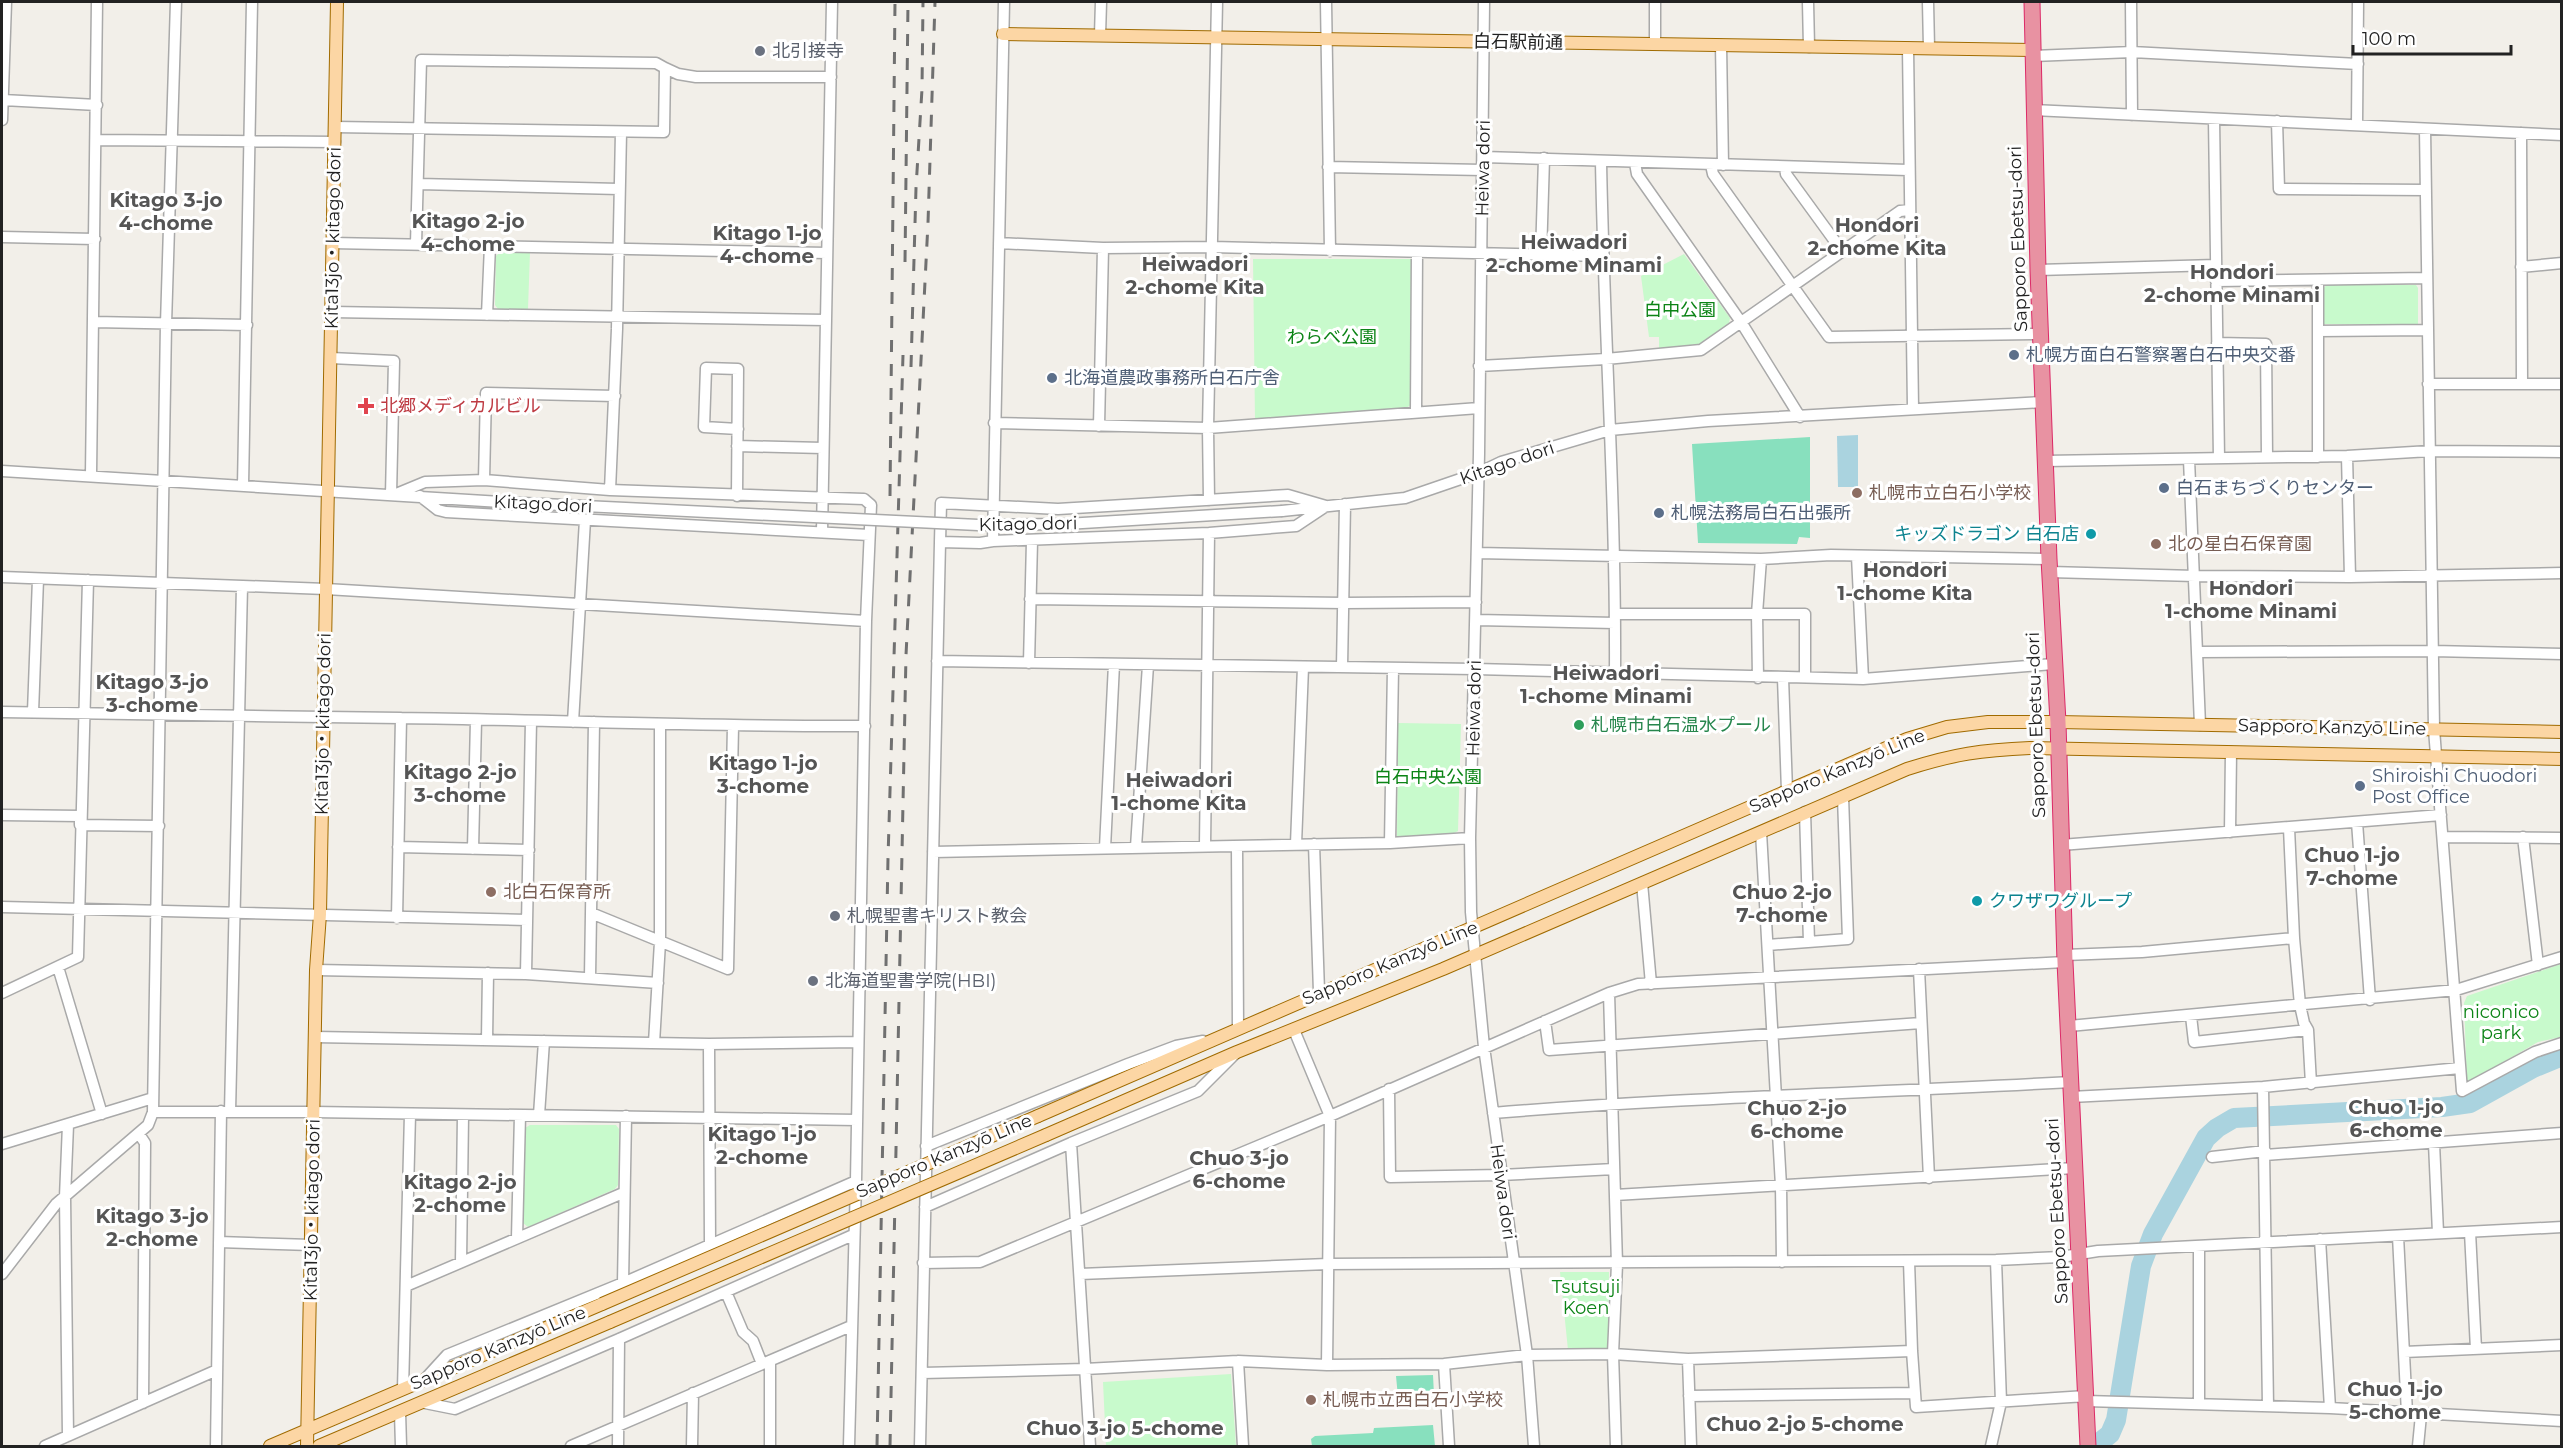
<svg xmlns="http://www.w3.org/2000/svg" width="2563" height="1448" font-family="Montserrat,'Noto Sans JP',sans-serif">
  <rect width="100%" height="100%" fill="#f2efe9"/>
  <!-- park -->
  <path fill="#c8facc" d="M500,252l30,1 -2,56h-30l-3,-4 1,-49z
    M1684,254l46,64 -1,5 -30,21 -40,5v-12h-10l-8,-61z
    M1253,259h159l-1,146 -5,3 -151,13z
    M2327,284l89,1 2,3v37l-94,-1v-36z
    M1398,723l63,1 -3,107 -8,4 -53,2z
    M2561,964v73l-23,5 -71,41 -3,-80 3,-7z
    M530,1125h86l3,4 -1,56 -3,4 -87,38 -5,-4 2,-95z
    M1560,1272h49l-1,77 -40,1z
    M1231,1374l5,72h-130l-3,-64z"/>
  <!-- pitch -->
  <path fill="#88e0be" d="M1810,437v101l-11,-1 -2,7 -99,-1 -6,-99z
    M1433,1375l1,20 -36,2 -2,-21z
    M1433,1425l2,21h-123l-1,-7 4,-3 58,-3 1,-5z"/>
  <!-- water -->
  <path fill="#aad3df" d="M1858,435v52h-20l-1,-51z"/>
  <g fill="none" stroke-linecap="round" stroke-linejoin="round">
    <!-- river -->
    <path stroke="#aad3df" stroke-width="20" d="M2095,1446l15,-12 6,-14 25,-154 12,-32 53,-96 11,-10 17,-10 208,-11 28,-4 63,-35 29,-12"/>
    <defs>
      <path id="minor" d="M1326,2l4,249
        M1484,2l-5,452 -9,384 1,74 13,135 43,308 7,91
        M1655,2v42
        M1808,2l1,45
        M1928,2l1,46
        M2131,2l1,113
        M1100,35l1,-33
        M1721,45l2,120
        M1908,48l5,360
        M2033,56l99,-4 226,12
        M3,100l94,5
        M2033,110l529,25
        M2214,119l5,339
        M2,120l4,-118
        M2277,121l2,68 147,1
        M2357,125l1,-123
        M335,127l329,5 1,-64 13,6 18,3h135
        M2425,129l9,600 28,362 73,-39 27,-9
        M2521,133l1,251
        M96,140l239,2
        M1483,157l425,13
        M1601,161c3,171 15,341 14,512
        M1635,163l2,11 104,148 59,95
        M1711,165l2,9 116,163 211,-3
        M1328,167l155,3
        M1785,167l1,7 56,77
        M419,184l200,5
        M2,237l93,2
        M332,243l495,10
        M999,243l104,5 109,-1 391,9
        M416,244l5,-184 235,3 9,5
        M1541,256l3,-98
        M2521,267l41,-4
        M2038,270l178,-5
        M2318,280v177
        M2216,281l211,-3
        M332,312l494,8
        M487,315l3,-69
        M94,322l153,3
        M2318,331l110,-1
        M2217,343l49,1 1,113
        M331,358l63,3 -3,134
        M1479,366l127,-7 95,-9 199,-139 9,-1
        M2428,384h134
        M1416,412l1,-159
        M994,423l214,5 271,-20
        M1099,426l4,-178
        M737,446l86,2
        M2347,456l3,121
        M2189,459l11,266
        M2045,461l302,-5 83,-5 132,1
        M2,471l499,31
        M91,475l6,-473
        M484,480l2,-87 129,3
        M243,486l9,-484
        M610,490l7,-161 4,-197
        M396,494l29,-12 59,-2 126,10 254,9 7,6 -5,116 -10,560 -7,265
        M1288,495l38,11 -30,20 -87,7 -216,8 -13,2 -40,-1 1,-39 117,6z
        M420,496l18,14 8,2 423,23
        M737,496l1,-127 -32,-1 -2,59 34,2
        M1209,500l-1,-72 9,-426
        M1282,511l123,-13 73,-25 23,-11 109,-32 98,-9 335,-19
        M822,532l10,-530
        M993,541l11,-539
        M1477,553l284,6 70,-4 218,4
        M1857,556l6,123
        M2050,572l145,4 155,1 212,-4
        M2,577l324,12 540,32
        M1030,599l314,4 132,-1
        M1616,614h189v63
        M1476,620l139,3
        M2198,652l235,-1 129,3
        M937,661l538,8 388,10 190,-15
        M1029,663l3,-122
        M1342,667l3,-163
        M1758,678l-1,-64 4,-55
        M1783,678l4,113
        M2,712c133,3 266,4 399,6 155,2 309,9 464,8
        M33,712l5,-133
        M573,722l12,-202
        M1805,812l4,130
        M2,815l78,1v9l79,1
        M2357,822l13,178
        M2289,828l5,110 6,67 4,18 4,7 3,54
        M1761,832l20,354 1,76
        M2230,832l1,-80
        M2443,837l119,1
        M2523,837l15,128
        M1390,843l3,-175
        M1296,844l7,-177
        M1314,844l5,148
        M2061,845l380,-30
        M1205,846l4,-313
        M1237,846l1,183
        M398,847l131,3
        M1136,847l12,-182
        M1105,848l9,-184
        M473,849l3,-129
        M933,852l457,-9 80,-5
        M1642,883l9,101
        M2,907l525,13
        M591,913l137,56 5,-243
        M397,918l4,-200
        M1768,945l80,-6 -5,-142
        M2065,955l77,-3 152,-14
        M58,967l44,147
        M1919,969l10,209
        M316,970l210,4 132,9
        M526,974l5,-253
        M590,977l4,-255
        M2,993l76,-36 10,-377
        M1609,993l8,271 -4,90 3,92
        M2191,1016l3,26 114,-12
        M1545,1021l4,29 372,-27
        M2069,1026l387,-36 106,-33
        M1294,1030l36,86 -3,249
        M315,1037l394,7 149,-2
        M487,1040l1,-67
        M654,1043l6,-101v-217
        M709,1044l1,201
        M2263,1087l5,319
        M1389,1089l1,88 111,-2 113,-6
        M2071,1097l192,-10 197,-19
        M153,1112h160l544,8
        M230,1112l12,-526
        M1493,1113c192,-16 385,-20 578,-31
        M539,1115l5,-74
        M68,1125l-3,72 3,239
        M139,1134l6,9 -2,260
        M1071,1143l19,303
        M2434,1143l4,90
        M2,1144l151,-46
        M926,1146l202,-82 48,-18 27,-5
        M2265,1155l297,-22
        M2212,1157l53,-6
        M1615,1195l460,-27
        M925,1207l146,-64 127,-52 37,-37
        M2470,1232l6,117
        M2398,1236l9,177
        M517,1238l3,-123
        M2320,1239l10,169
        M219,1242l92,3
        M2199,1246v158
        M1909,1261l3,90 4,56 170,-11
        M461,1262l2,-147
        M923,1263l57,-1 350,-146 279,-123 29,-9 427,-22
        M2,1274l54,-70 92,-79 5,-13 13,-788 10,-322
        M1080,1274l248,-10 668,-4 65,-3 37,-6 464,-24
        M623,1283l3,-167
        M406,1286l217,-93
        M726,1292l17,40 10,9 9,23
        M2404,1352l158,-7
        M1688,1359l3,87
        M1238,1361l5,85
        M1444,1364l5,82
        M922,1373l163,-4 153,-8 89,4 117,-1 83,-9 86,-1 75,5 224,-8
        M426,1378l21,-23 176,-72 233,-102
        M403,1389l7,-275
        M1689,1396l226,-3
        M2086,1401l244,7 232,13
        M425,1403l30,6 164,-70 234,-104
        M400,1412l1,34
        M45,1446l172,-76
        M216,1446l5,-335
        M571,1446l280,-120
        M618,1446l1,-107
        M692,1446l1,-53
        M770,1446v-85
        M920,1446l20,-904
        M1991,1446l10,-44 -5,-142
        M2418,1446l3,-31"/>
      <path id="major" d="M1003,34l1029,16
        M1038,1116l869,-377 40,-12 41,-5h70l504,10
        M1046,1135l191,-83 206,-83 464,-200c47,-15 75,-19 123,-21l532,11
        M270,1446l332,-142
        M307,1446l9,-476 4,-56 17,-912
        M319,1446l291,-124"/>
      <path id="highway" d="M2032,2l6,268 11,289 9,163 7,240 23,484"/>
    </defs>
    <!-- minor casing -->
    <use href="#minor" stroke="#a9a9a9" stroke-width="13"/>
    <!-- major casing -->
    <use href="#major" stroke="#a06b00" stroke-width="14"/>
    <!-- highway casing -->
    <use href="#highway" stroke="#dc2a67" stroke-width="17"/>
    <!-- minor -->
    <use href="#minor" stroke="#fff" stroke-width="10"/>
    <!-- major -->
    <use href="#major" stroke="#fcd6a4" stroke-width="12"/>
    <!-- highway -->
    <use href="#highway" stroke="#e892a2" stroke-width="15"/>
    <!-- rail -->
    <path stroke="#707070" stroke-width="3" stroke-dasharray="12 12" stroke-linecap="butt" d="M905,262l3,-260
      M911,367l5,-179 6,-99 1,-87
      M890,496l5,-494
      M877,1446l11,-588 15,-503
      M890,1446l16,-791 22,-432 7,-221"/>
    <defs>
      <path id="minor-bridge" d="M501,502l477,23 88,-1 216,-13"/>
      <path id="major-bridge" d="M602,1304l436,-188
        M610,1322l436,-187"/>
    </defs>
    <!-- minor-bridge casing -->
    <use href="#minor-bridge" stroke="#a9a9a9" stroke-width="13" stroke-linecap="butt"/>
    <!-- major-bridge casing -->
    <use href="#major-bridge" stroke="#a06b00" stroke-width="14" stroke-linecap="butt"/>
    <!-- minor-bridge -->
    <use href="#minor-bridge" stroke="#fff" stroke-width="10"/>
    <!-- major-bridge -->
    <use href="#major-bridge" stroke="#fcd6a4" stroke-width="12"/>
  </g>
  <!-- markers -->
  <g fill="#6b7280" stroke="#fff" stroke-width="2">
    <circle cx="760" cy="51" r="6"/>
    <circle cx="835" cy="916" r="6"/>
    <circle cx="813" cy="981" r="6"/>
  </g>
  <g fill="#5c6f8a" stroke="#fff" stroke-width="2">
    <circle cx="2014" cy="355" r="6"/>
    <circle cx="1052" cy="378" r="6"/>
    <circle cx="2164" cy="488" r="6"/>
    <circle cx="1659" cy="513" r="6"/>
    <circle cx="2360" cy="786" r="6"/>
  </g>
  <path fill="#e0444e" stroke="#fff" stroke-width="2" d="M363 397h6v6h6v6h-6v6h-6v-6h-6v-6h6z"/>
  <g fill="#8d6e63" stroke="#fff" stroke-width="2">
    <circle cx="1857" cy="493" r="6"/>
    <circle cx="2156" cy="544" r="6"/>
    <circle cx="491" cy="892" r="6"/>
    <circle cx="1311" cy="1400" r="6"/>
  </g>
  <g fill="#0f9aa8" stroke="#fff" stroke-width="2">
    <circle cx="2091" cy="534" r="6"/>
    <circle cx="1977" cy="901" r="6"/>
  </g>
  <circle fill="#2e9e5b" stroke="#fff" stroke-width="2" cx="1579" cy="725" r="6"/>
  <g text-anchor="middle" stroke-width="6" stroke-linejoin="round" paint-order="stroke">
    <!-- street labels -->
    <g font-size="18" fill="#222" stroke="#fff">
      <text transform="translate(1518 42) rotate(1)" y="6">白石駅前通</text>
      <text transform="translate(1483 168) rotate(-89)" y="6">Heiwa dori</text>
      <text transform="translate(333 238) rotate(-89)" y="6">Kita13jo・kitago dori</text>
      <text transform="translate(2018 239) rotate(-92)" y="6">Sapporo Ebetsu-dori</text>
      <text transform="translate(1507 463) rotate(-19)" y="6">Kitago dori</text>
      <text transform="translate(543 504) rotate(3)" y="6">Kitago dori</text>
      <text transform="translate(1028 524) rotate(-1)" y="6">Kitago dori</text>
      <text transform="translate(1474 708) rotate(-89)" y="6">Heiwa dori</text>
      <text transform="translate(323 724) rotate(-89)" y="6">Kita13jo・kitago dori</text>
      <text transform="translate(2036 725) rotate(-92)" y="6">Sapporo Ebetsu-dori</text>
      <text transform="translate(2332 727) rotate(1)" y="6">Sapporo Kanzyō Line</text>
      <text transform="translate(1837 771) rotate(-23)" y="6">Sapporo Kanzyō Line</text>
      <text transform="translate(1390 963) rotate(-23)" y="6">Sapporo Kanzyō Line</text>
      <text transform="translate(944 1156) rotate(-23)" y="6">Sapporo Kanzyō Line</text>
      <text transform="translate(1503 1192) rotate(82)" y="6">Heiwa dori</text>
      <text transform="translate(312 1210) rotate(-89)" y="6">Kita13jo・kitago dori</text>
      <text transform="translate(2057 1211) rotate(-93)" y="6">Sapporo Ebetsu-dori</text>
      <text transform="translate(498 1348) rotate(-23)" y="6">Sapporo Kanzyō Line</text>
    </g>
    <!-- worship labels -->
    <g font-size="18" fill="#5b616d" stroke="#fff" text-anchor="start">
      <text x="772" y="57">北引接寺</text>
      <text x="847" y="922">札幌聖書キリスト教会</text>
      <text x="825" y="987">北海道聖書学院(HBI)</text>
    </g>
    <!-- park labels -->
    <g font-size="18" fill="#0c8416" stroke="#fff">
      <text x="1680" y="316">白中公園</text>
      <text x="1332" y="343">わらべ公園</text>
      <text x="1428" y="783">白石中央公園</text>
      <text x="2501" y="1018">niconico<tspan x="2501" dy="21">park</tspan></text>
      <text x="1586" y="1293">Tsutsuji<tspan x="1586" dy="21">Koen</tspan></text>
    </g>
    <!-- service labels -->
    <g font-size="18" fill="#4e5e75" stroke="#fff" text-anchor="start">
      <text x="2026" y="361">札幌方面白石警察署白石中央交番</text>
      <text x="1064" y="384">北海道農政事務所白石庁舎</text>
      <text x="2176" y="494">白石まちづくりセンター</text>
      <text x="1671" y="519">札幌法務局白石出張所</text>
      <text x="2372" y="782">Shiroishi Chuodori<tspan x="2372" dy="21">Post Office</tspan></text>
    </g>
    <!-- health labels -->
    <g font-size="18" fill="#be3a42" stroke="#fff" text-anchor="start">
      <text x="380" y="412">北郷メディカルビル</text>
    </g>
    <!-- education labels -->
    <g font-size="18" fill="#785e54" stroke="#fff" text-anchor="start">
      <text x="1869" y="499">札幌市立白石小学校</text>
      <text x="2168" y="550">北の星白石保育園</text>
      <text x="503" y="898">北白石保育所</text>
      <text x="1323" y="1406">札幌市立西白石小学校</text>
    </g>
    <!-- culture labels -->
    <g font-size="18" fill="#0d838f" stroke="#fff" text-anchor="end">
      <text x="2079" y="540">キッズドラゴン 白石店</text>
      <text x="1989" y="907" text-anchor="start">クワザワグループ</text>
    </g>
    <!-- leisure labels -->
    <g font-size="18" fill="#27864d" stroke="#fff" text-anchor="start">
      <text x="1591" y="731">札幌市白石温水プール</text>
    </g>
    <!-- neighbourhood labels -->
    <g font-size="20" font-weight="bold" fill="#555" stroke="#fff">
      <text x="166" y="207">Kitago 3-jo<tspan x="166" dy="23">4-chome</tspan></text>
      <text x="468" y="228">Kitago 2-jo<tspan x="468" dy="23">4-chome</tspan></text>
      <text x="1877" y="232">Hondori<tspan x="1877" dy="23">2-chome Kita</tspan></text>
      <text x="767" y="240">Kitago 1-jo<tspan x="767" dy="23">4-chome</tspan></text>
      <text x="1574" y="249">Heiwadori<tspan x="1574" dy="23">2-chome Minami</tspan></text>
      <text x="1195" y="271">Heiwadori<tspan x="1195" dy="23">2-chome Kita</tspan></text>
      <text x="2232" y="279">Hondori<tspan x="2232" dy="23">2-chome Minami</tspan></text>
      <text x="1905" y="577">Hondori<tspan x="1905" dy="23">1-chome Kita</tspan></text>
      <text x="2251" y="595">Hondori<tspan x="2251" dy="23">1-chome Minami</tspan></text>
      <text x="1606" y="680">Heiwadori<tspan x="1606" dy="23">1-chome Minami</tspan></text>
      <text x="152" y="689">Kitago 3-jo<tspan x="152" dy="23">3-chome</tspan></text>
      <text x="763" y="770">Kitago 1-jo<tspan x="763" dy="23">3-chome</tspan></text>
      <text x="460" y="779">Kitago 2-jo<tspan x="460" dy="23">3-chome</tspan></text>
      <text x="1179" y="787">Heiwadori<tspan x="1179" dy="23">1-chome Kita</tspan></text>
      <text x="2352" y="862">Chuo 1-jo<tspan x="2352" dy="23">7-chome</tspan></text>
      <text x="1782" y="899">Chuo 2-jo<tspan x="1782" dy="23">7-chome</tspan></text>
      <text x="2396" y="1114">Chuo 1-jo<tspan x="2396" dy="23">6-chome</tspan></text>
      <text x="1797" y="1115">Chuo 2-jo<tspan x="1797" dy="23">6-chome</tspan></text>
      <text x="762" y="1141">Kitago 1-jo<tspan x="762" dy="23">2-chome</tspan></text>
      <text x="1239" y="1165">Chuo 3-jo<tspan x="1239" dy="23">6-chome</tspan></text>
      <text x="460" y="1189">Kitago 2-jo<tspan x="460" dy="23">2-chome</tspan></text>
      <text x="152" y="1223">Kitago 3-jo<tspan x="152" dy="23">2-chome</tspan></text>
      <text x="2395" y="1396">Chuo 1-jo<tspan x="2395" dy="23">5-chome</tspan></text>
      <text x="1805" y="1431">Chuo 2-jo 5-chome</text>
      <text x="1125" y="1435">Chuo 3-jo 5-chome</text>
    </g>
  </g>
  <!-- border -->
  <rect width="2563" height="1448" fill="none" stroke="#222222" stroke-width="6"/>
  <!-- scale -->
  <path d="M2353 45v9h158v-9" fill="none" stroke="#222222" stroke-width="3"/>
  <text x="2362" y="45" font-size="18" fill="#222222" stroke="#ffffff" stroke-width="4.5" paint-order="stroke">100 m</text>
</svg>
